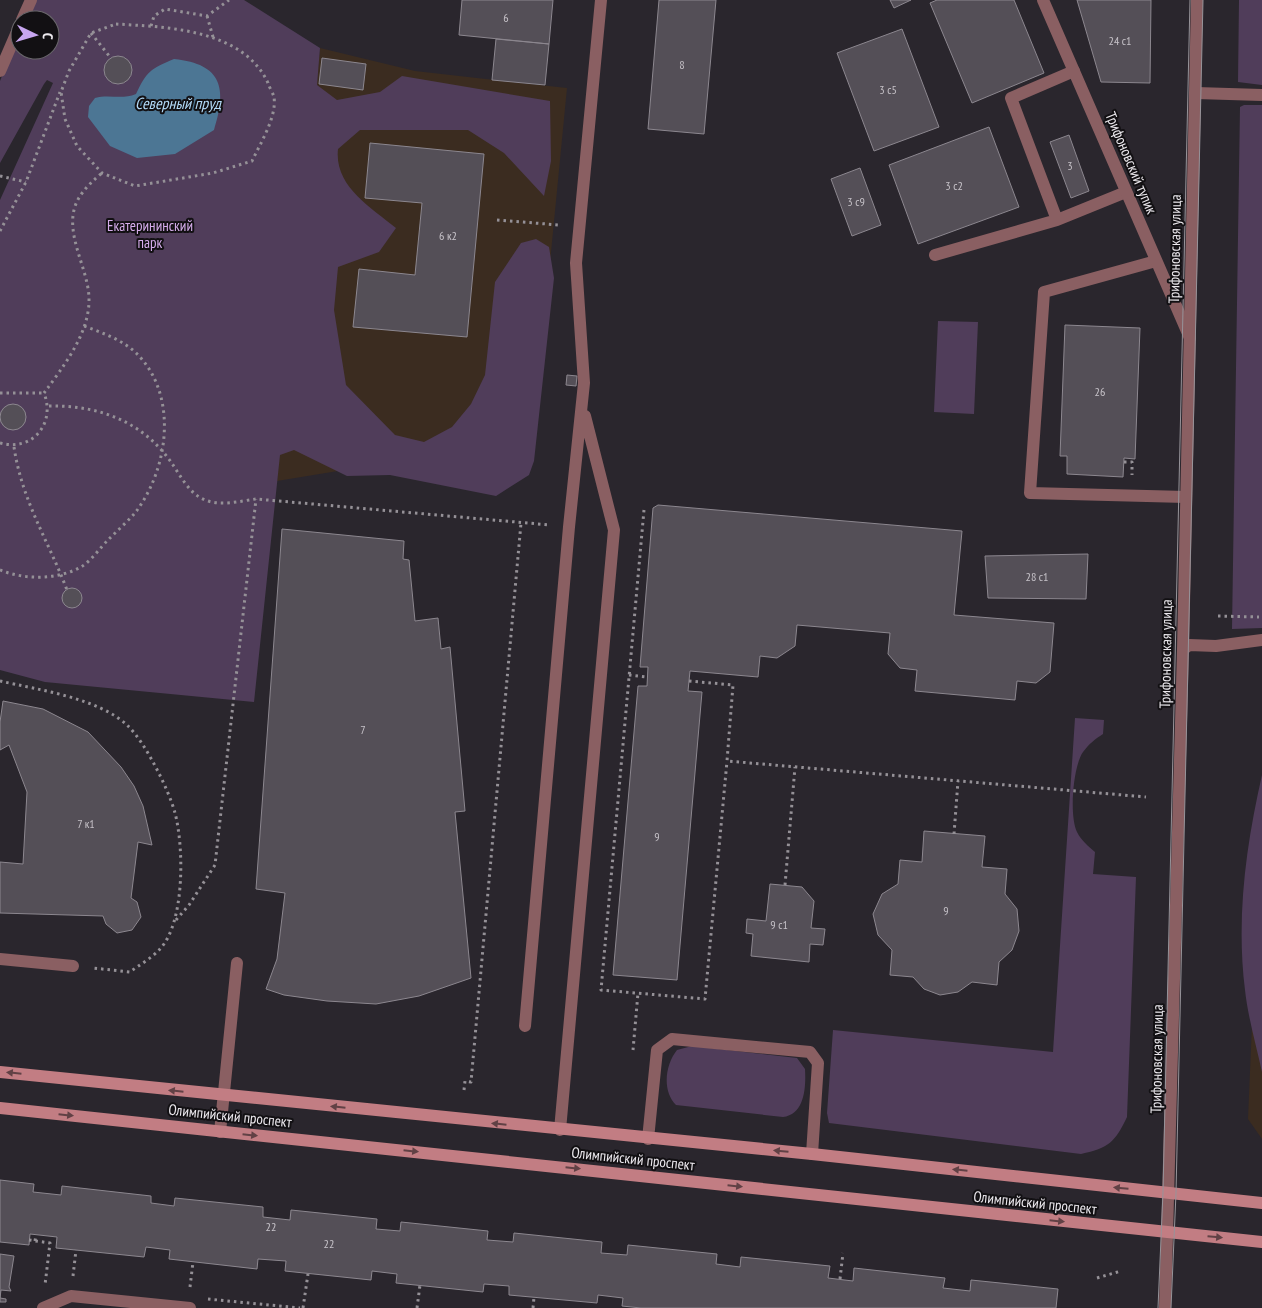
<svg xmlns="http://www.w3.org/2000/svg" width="1262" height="1308" font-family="'PT Sans Narrow',sans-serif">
  <rect width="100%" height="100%" fill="#2a262d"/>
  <!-- education -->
  <path fill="#3b2c20" d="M320,48l95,23 152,17 -29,298 -121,72 -140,23z
    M1262,788v351l-14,-20z"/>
  <!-- green -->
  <path fill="#503d5a" d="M32,0h212l76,48 -3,37 20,15 43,-8 22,-16 148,25 1,60 -7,35 -40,-43 -36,-23h-108l-22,19c-4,37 32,58 58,79l-17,24 -41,15 -4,43 12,75 49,50 29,7 28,-15 19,-23 14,-29 10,-93 26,-39 15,-4 13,8 5,31 -20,183 -5,14 -33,21 -106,-21 -43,1 -53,-26 -14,5 -26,247 -209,-20 -45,-12v-470l53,-117 -6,-3 -3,4 -44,79v-82l20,-50v19h30v-30h-26z
    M1239,0h23v85l-24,-3z
    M1244,105h18v523l-30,1 8,-522z
    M938,321l40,1 -4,92 -40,-2z
    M1075,718l29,2 -1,14c-8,5 -14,10 -20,18 -10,14 -14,64 -6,80 4,8 11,14 18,20l-2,22 43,3 -9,240c-12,25 -18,31 -46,37l-252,-31 -2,-10 6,-83 220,22z
    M1262,775v297c-6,-27 -14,-55 -17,-82 -9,-72 1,-145 17,-215z
    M692,1046l105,12 8,11c1,18 0,45 -22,48l-107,-12c-14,-14 -11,-40 1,-55z"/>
  <!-- water -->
  <path fill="#4c7694" d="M174,59c49,5 53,30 40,71l-39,24 -38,4 -27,-12 -22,-29 1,-11 6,-8c14,-4 27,2 41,-4 11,-23 14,-25 38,-35z"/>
  <!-- building -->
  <path fill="#544f57" stroke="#8c878f" d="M462,0h91l-4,44 -90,-9z
    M659,0h57l-12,134 -56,-5z
    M890,0h21l-17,8z
    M937,0h77l30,73 -72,30 -42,-100z
    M1077,0h74l-1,83 -49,-1z
    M902,29l37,98 -65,24 -37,-98z
    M496,39l53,5 -4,41 -53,-5z
    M104 70a14 14 0 1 1 28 0a14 14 0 1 1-28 0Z
    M322,58l44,6 -3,26 -44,-6z
    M989,127l30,80 -101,37 -29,-79z
    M1069,135l20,56 -18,7 -21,-56z
    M370,143l114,11 -17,183 -114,-10 6,-58 56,6 7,-72 -57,-5z
    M860,168l21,57 -29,11 -21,-57z
    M1065,325l75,3 -5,131 -11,-1 -1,19 -56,-3v-18h-7z
    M567,375l10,1 -1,10 -10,-1z
    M0 417a13 13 0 1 1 26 0a13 13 0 1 1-26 0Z
    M658,505l304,26 -8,84 100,8 -4,49 -14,11 -19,-2 -2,19 -100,-9 2,-21 -17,-2 -12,-14 2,-21 -93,-8 -2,21 -18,12 -17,-2 -2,21 -68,-6 -2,20 14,1 -25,288 -64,-5 25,-289h9l1,-19h-8l13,-159z
    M282,529l122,12 -1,18 6,1 6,61 23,-3 3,31 9,-2 15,164 -10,1 16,166 -52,18 -43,8 -49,-3 -43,-6 -18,-6 11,-30 8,-66 -29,-4z
    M1088,554l-2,45 -98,-1 -3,-42z
    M62 598a10 10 0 1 1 20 0a10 10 0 1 1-20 0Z
    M3,701l40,8 45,23 33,35 13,19 9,20 9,39 -14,-3 -7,56 6,4 4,15 -9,13 -15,3 -11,-9 -3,-8 -103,-3v-51l23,2 4,-72 -18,-47 -9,5v-28z
    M924,831l61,5 -3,31 25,2 -2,25 12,15 2,22 -7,19 -13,12 -2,23 -25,-3 -14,10 -18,3 -16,-6 -11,-12 -23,-2 2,-25 -14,-15 -5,-21 9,-20 16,-10 2,-24 22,2z
    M770,884l32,3 12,14 -3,27 14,1 -2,16 -13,-1 -1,18 -58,-6 2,-22 -7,-1 1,-14 19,2z
    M0,1180l34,4 -1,8 28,3 1,-9 89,10v7l23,3 1,-8 88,9v10l27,3 1,-10 86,9 -1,10 24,2 1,-9 87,9 -1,9 26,2 1,-9 88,9 -1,11 26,2 1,-10 89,9 -1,10 24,3 1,-10 89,9 -2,12 25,3 1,-13 91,10 -2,10 27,3 1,-11 87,9 -2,19h-415l-19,-2 1,-8 -25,-3 -1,8 -88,-8v-9l-25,-2 -1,8 -87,-9 1,-9 -25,-3 -1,9 -86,-9 1,-10 -28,-2 -1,10 -88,-10 1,-9 -24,-3 -2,10 -88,-9 1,-11 -27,-3 -1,11 -29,-3z
    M0,1254l14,2 -5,31 2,4 -10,-1 -1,8 6,1v3h-6z"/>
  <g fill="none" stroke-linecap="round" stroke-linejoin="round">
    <!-- path -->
    <path stroke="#959197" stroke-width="3" stroke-dasharray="2.5 4" stroke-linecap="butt" d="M207,16l6,21
      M116,24c51,3 127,5 152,59 1,4 5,10 6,14 3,20 -14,47 -22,64l-39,12 -78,13 -33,-13 -25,-27 -12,-27 -4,-27 8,-21 22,-38z
      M151,26l3,-10 11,-7 42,7 22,-16
      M91,33l19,24
      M0,176l26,6
      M497,220l62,5
      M0,231l26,-49 34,-90
      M0,393h44
      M44,393c19,-26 46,-60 45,-95 -1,-34 -32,-74 -6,-106 5,-7 12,-13 19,-19
      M49,406c49,-1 93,15 122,56 9,13 18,31 32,37 16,8 37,2 53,0l294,26
      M0,443c32,9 56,-19 44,-50
      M14,447c8,54 34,93 53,143
      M1124,462h8v13
      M644,510l-43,480 104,9 22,-238
      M0,570c25,10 57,10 81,-3 10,-6 19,-19 27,-27 9,-9 19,-18 27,-27 33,-43 43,-114 5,-156 -14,-16 -37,-24 -56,-31
      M1218,616l41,1
      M629,675l18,2
      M0,681c39,9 99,17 128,45 17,16 41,64 47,87 9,34 10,109 -15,136 -8,9 -21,16 -30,23l-37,-4
      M689,681l44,4 -6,76 419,36
      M954,834l4,-53
      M785,885l10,-118
      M176,920l13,-15 26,-40 41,-366
      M633,1050l5,-57
      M464,1090l1,-9 6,1 50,-559
      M29,1240l21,3 -5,42
      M35,1241l1,-6
      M73,1276l3,-26
      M1097,1278l24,-7
      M840,1279l3,-26
      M190,1287l3,-25
      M208,1299l92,9
      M303,1308l5,-34
      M417,1308l3,-23
      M533,1308l1,-11"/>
    <!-- service -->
    <path stroke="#8a5f62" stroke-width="12" d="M22,20l9,-20
      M0,71l20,-46
      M1074,71l-63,27 46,122 69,-28
      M1196,93l66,2
      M935,255l122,-35
      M1156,261l-112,31 -14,201 156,4
      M1183,650l6,-5 27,1 46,-6
      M0,959l73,7
      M525,1026l44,-499 15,-144 -8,-120 25,-263
      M560,1130l54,-600 -29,-114
      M220,1132l17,-169
      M648,1139l9,-89 15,-11 138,13 8,11 -6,91
      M43,1308l28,-12 119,12"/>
    <!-- minor -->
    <path stroke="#8a5f62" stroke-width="12" d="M1043,0l147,338"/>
    <!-- tertiary -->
    <path stroke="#8a5f62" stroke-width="12" d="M1165,1308l18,-658 14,-650"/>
    <!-- secondary -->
    <path stroke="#c27d83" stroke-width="12" d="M0,1072l812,82 450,49
      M0,1108l1262,134"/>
    <!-- tram -->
    <path stroke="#97949a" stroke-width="1" d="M1158,1308l5,-116 27,-1192
      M1171,1308l5,-115 27,-1193"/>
  </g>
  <!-- one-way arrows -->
  <defs><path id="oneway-solid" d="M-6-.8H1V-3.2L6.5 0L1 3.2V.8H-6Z" transform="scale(1.25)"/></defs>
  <g fill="#614145">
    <use href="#oneway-solid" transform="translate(14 1073) rotate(-174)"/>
    <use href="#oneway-solid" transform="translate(176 1091) rotate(-174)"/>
    <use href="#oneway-solid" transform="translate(338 1107) rotate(-174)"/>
    <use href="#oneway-solid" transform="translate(66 1115) rotate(6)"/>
    <use href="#oneway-solid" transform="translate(499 1124) rotate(-174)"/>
    <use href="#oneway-solid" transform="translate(250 1135) rotate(6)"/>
    <use href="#oneway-solid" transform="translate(411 1151) rotate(6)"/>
    <use href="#oneway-solid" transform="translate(781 1151) rotate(-175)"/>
    <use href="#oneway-solid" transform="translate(573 1168) rotate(6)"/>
    <use href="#oneway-solid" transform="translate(960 1170) rotate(-174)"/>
    <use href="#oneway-solid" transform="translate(735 1186) rotate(6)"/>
    <use href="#oneway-solid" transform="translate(1121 1188) rotate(-175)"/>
    <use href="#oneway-solid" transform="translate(1057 1221) rotate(6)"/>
    <use href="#oneway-solid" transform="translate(1215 1237) rotate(5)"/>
  </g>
  <g text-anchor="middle" stroke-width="4" stroke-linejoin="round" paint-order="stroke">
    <!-- number labels -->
    <g font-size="12" fill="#c6c2c8">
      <text x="506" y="22">6</text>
      <text x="1120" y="45">24 с1</text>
      <text x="682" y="69">8</text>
      <text x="888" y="94">3 с5</text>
      <text x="1070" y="170">3</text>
      <text x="954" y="190">3 с2</text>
      <text x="856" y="206">3 с9</text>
      <text x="448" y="240">6 к2</text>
      <text x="1100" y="396">26</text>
      <text x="1037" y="581">28 с1</text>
      <text x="363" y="734">7</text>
      <text x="86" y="828">7 к1</text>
      <text x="657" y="841">9</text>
      <text x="946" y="915">9</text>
      <text x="779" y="929">9 c1</text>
      <text x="271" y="1231">22</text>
      <text x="329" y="1248">22</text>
    </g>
    <!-- street labels -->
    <g font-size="15" fill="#ece9ee" stroke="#121013">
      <text transform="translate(1131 163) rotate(67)" y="5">Трифоновский тупик</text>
      <text transform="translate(1175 249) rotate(-89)" y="5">Трифоновская улица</text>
      <text transform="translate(1166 654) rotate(-89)" y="5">Трифоновская улица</text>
      <text transform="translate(1157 1059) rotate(-89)" y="5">Трифоновская улица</text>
      <text transform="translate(230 1116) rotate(6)" y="5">Олимпийский проспект</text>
      <text transform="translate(633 1159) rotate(6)" y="5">Олимпийский проспект</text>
      <text transform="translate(1035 1203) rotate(6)" y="5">Олимпийский проспект</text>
    </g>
    <!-- park labels -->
    <g font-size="15" fill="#d6adec" stroke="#121013">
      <text x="150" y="231">Екатерининский<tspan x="150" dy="17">парк</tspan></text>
    </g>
    <!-- water labels -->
    <g font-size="16" font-style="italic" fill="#b2d9f7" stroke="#121013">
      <text x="178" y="109">Северный пруд</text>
    </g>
  </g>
  <!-- north arrow -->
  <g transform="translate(35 35) rotate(95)"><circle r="24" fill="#121013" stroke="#69676b"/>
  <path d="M0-4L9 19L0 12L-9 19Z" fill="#c7a6ef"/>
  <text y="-8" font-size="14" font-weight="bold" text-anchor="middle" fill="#ece9ee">С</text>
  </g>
</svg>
